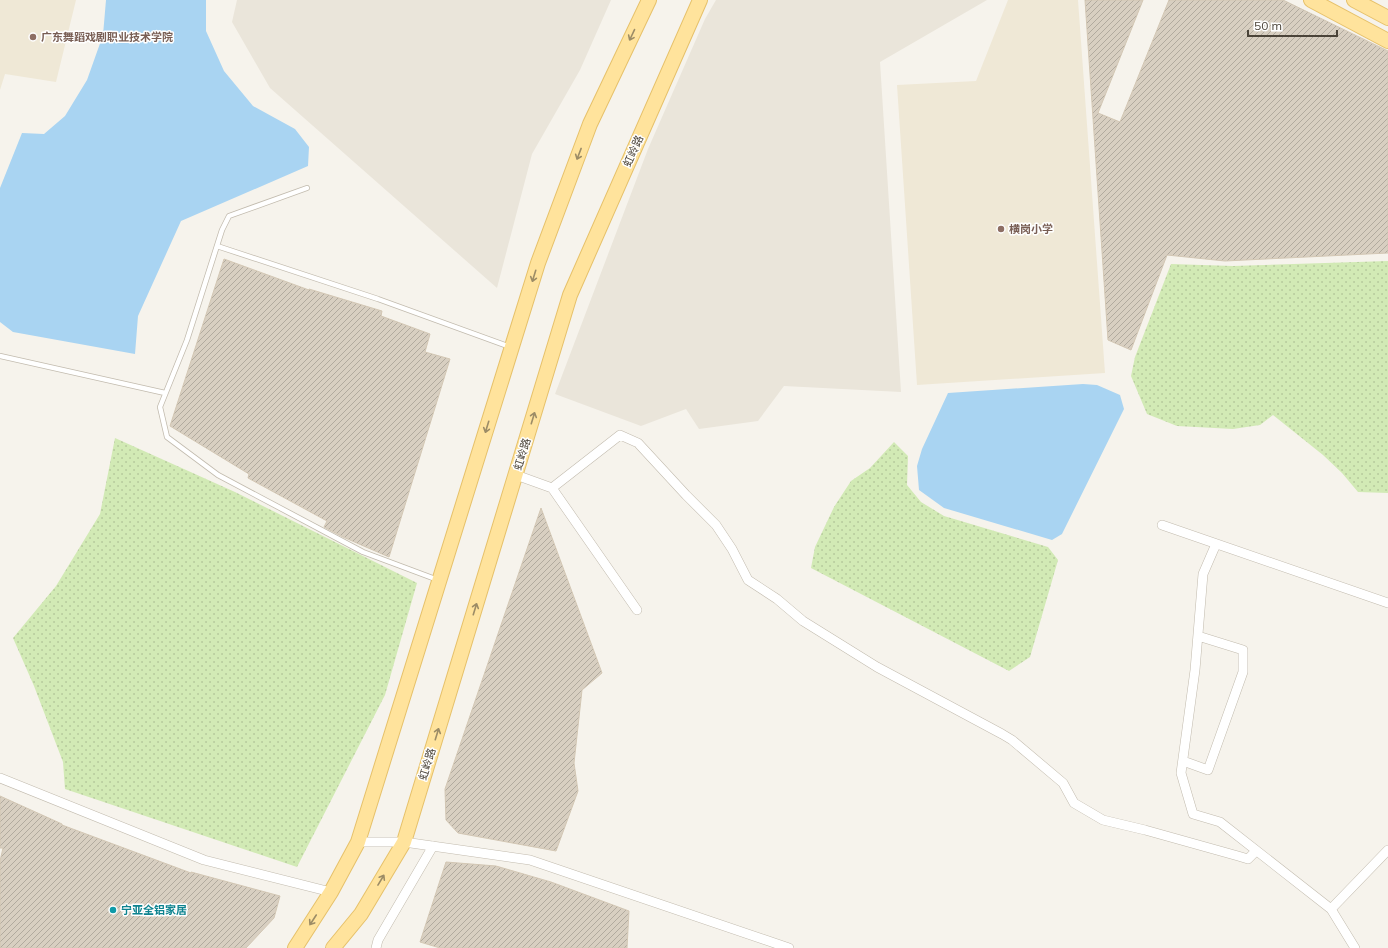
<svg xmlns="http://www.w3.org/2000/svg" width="1388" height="948" font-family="Mulish,'Noto Sans SC',sans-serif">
  <defs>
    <pattern id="grass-dots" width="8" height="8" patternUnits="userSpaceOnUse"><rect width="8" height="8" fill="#d2eab5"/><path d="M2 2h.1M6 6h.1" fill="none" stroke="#b6ca9c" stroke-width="1.8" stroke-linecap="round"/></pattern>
    <pattern id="building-hatch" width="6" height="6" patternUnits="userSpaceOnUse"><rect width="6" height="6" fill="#d8cfc1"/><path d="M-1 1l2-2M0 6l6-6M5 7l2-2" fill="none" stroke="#b1aa9e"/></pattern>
  </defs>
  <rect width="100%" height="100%" fill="#f6f3ec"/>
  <!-- residential -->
  <path fill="#eae5da" d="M237,0h374l-31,70 -48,84 -35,134 -227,-200 -38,-66z
    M716,0h271l-107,62 21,330 -117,-6 -26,35 -59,8 -13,-20 -45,17 -86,-32 93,-245 57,-130z"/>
  <!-- education -->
  <path fill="#efe8d6" d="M0,0h76l-20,82 -51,-8 -5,16z
    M1008,0h70l27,373 -188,12 -20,-300 79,-4z"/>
  <!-- grass -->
  <path fill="url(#grass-dots)" d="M1388,261v232l-30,-1 -16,-19 -19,-18 -50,-40 -13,10 -27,4 -56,-3 -30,-12 -16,-38 4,-19 36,-93 62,2z
    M115,438l120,54 182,91 -32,112 -88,172 -232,-78 -2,-27 -29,-76 -21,-48 43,-52 44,-72z
    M894,442l14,14 -1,29 14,17 23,14 104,31 10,13 -28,97 -21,14 -198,-103 4,-21 19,-40 17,-26 19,-13z"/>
  <!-- water -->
  <path fill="#a9d4f2" d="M106,0h100v31l18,40 29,35 42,23 14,18 -1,19 -127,55 -43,95 -3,38 -122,-22 -13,-10v-134l22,-55 22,1 21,-18 22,-36 16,-45z
    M1083,384l14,1 23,10 4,14 -62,125 -10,6 -108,-32 -25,-18 -2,-24 5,-17 26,-56z"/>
  <!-- building -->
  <path fill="url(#building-hatch)" stroke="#d3c7b4" d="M1085,0h58l-45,113 22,9 49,-122h114l105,51v202l-163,8 -58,-6 -36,95 -23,-10z
    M224,259l85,31v-1l73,22 -1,5 49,18 -5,18 25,7 -61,198 -46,-20 -19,-10 3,-6 -79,-43 1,-4 -79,-48z
    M541,508l61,165 -20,17 -8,73 4,28 -22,60 -98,-18 -12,-13 -1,-31z
    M0,796l62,28v1l129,48v-1l89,24 -6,22 -28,30h-246v-87l3,-13h-3z
    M446,862l50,4 55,16 78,29 -2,37h-187l-20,-6z"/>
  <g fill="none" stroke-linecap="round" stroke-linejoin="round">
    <defs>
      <path id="service" d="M307,188l-78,28 -7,14 -35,110 -27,67 7,30 51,38 145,77 75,28
        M217,246l161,53 132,48
        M0,356l165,37"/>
      <path id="minor" d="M516,475l36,13 85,122
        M552,488l68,-53 18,8 48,52 30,30 16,24 16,31 29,19 26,22 74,46 125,67 10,6 51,43 11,20 29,17 42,10 93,26 10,3 8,-8
        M1162,525l226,78
        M1216,544l-13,30 -8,96 -14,103 12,41 27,8 111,87 24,39
        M1183,761l25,9 35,-98v-22l-45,-14
        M0,778l204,82 127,32
        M358,842h46l126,18 259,88
        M1331,909l57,-59
        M376,948l2,-8 55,-94"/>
      <path id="primary" d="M1311,0l77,41
        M1354,0l34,18
        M295,948l36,-56 27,-50 180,-579 52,-139 59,-124
        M333,948l28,-34 43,-72 166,-547 130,-295"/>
    </defs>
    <!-- service casing -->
    <use href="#service" stroke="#c2bbae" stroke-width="6"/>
    <!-- minor casing -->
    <use href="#minor" stroke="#c2bbae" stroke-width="10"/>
    <!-- primary casing -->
    <use href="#primary" stroke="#e6c16a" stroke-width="16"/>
    <!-- service -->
    <use href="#service" stroke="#fff" stroke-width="4.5"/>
    <!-- minor -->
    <use href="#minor" stroke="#fff" stroke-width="9"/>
    <!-- primary -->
    <use href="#primary" stroke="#ffe39c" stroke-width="14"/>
  </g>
  <!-- one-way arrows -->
  <defs><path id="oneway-shaft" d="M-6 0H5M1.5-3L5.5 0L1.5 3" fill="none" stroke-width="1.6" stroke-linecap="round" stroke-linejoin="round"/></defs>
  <g stroke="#9c8c66">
    <use href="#oneway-shaft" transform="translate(632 35) rotate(115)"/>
    <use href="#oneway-shaft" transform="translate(579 154) rotate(111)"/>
    <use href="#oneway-shaft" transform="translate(534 276) rotate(107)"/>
    <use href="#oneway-shaft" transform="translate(533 418) rotate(-73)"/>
    <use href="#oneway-shaft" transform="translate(487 427) rotate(107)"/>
    <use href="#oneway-shaft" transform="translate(475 609) rotate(-73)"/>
    <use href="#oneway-shaft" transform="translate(437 734) rotate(-73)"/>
    <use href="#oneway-shaft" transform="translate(381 880) rotate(-59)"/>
    <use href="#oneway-shaft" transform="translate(313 920) rotate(123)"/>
  </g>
  <!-- markers -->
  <g fill="#8d6e63" stroke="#fff" stroke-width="1.5">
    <circle cx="33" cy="37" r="4"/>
    <circle cx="1001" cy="229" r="4"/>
  </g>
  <circle fill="#0f9aa8" stroke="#fff" stroke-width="1.5" cx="113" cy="910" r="4"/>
  <g text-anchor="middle" stroke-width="3" stroke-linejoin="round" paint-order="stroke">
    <!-- education labels -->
    <g font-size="11" font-weight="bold" fill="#785e54" stroke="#fff" text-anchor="start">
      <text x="41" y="41">广东舞蹈戏剧职业技术学院</text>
      <text x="1009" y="233">横岗小学</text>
    </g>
    <!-- street labels -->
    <g font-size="11" fill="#4b4439" stroke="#fff">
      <text transform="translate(633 151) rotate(-66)" y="4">虹岭路</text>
      <text transform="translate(522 454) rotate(-73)" y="4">虹岭路</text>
      <text transform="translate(427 764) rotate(-73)" y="4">虹岭路</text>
    </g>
    <!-- culture labels -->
    <g font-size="11" font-weight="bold" fill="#0d838f" stroke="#fff" text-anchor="start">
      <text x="121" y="914">宁亚全铝家居</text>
    </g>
  </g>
  <!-- scale -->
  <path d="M1248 30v6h89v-6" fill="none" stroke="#4b4439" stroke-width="2"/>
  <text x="1254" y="30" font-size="12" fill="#4b4439" stroke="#ffffff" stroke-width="3" paint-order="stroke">50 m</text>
</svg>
